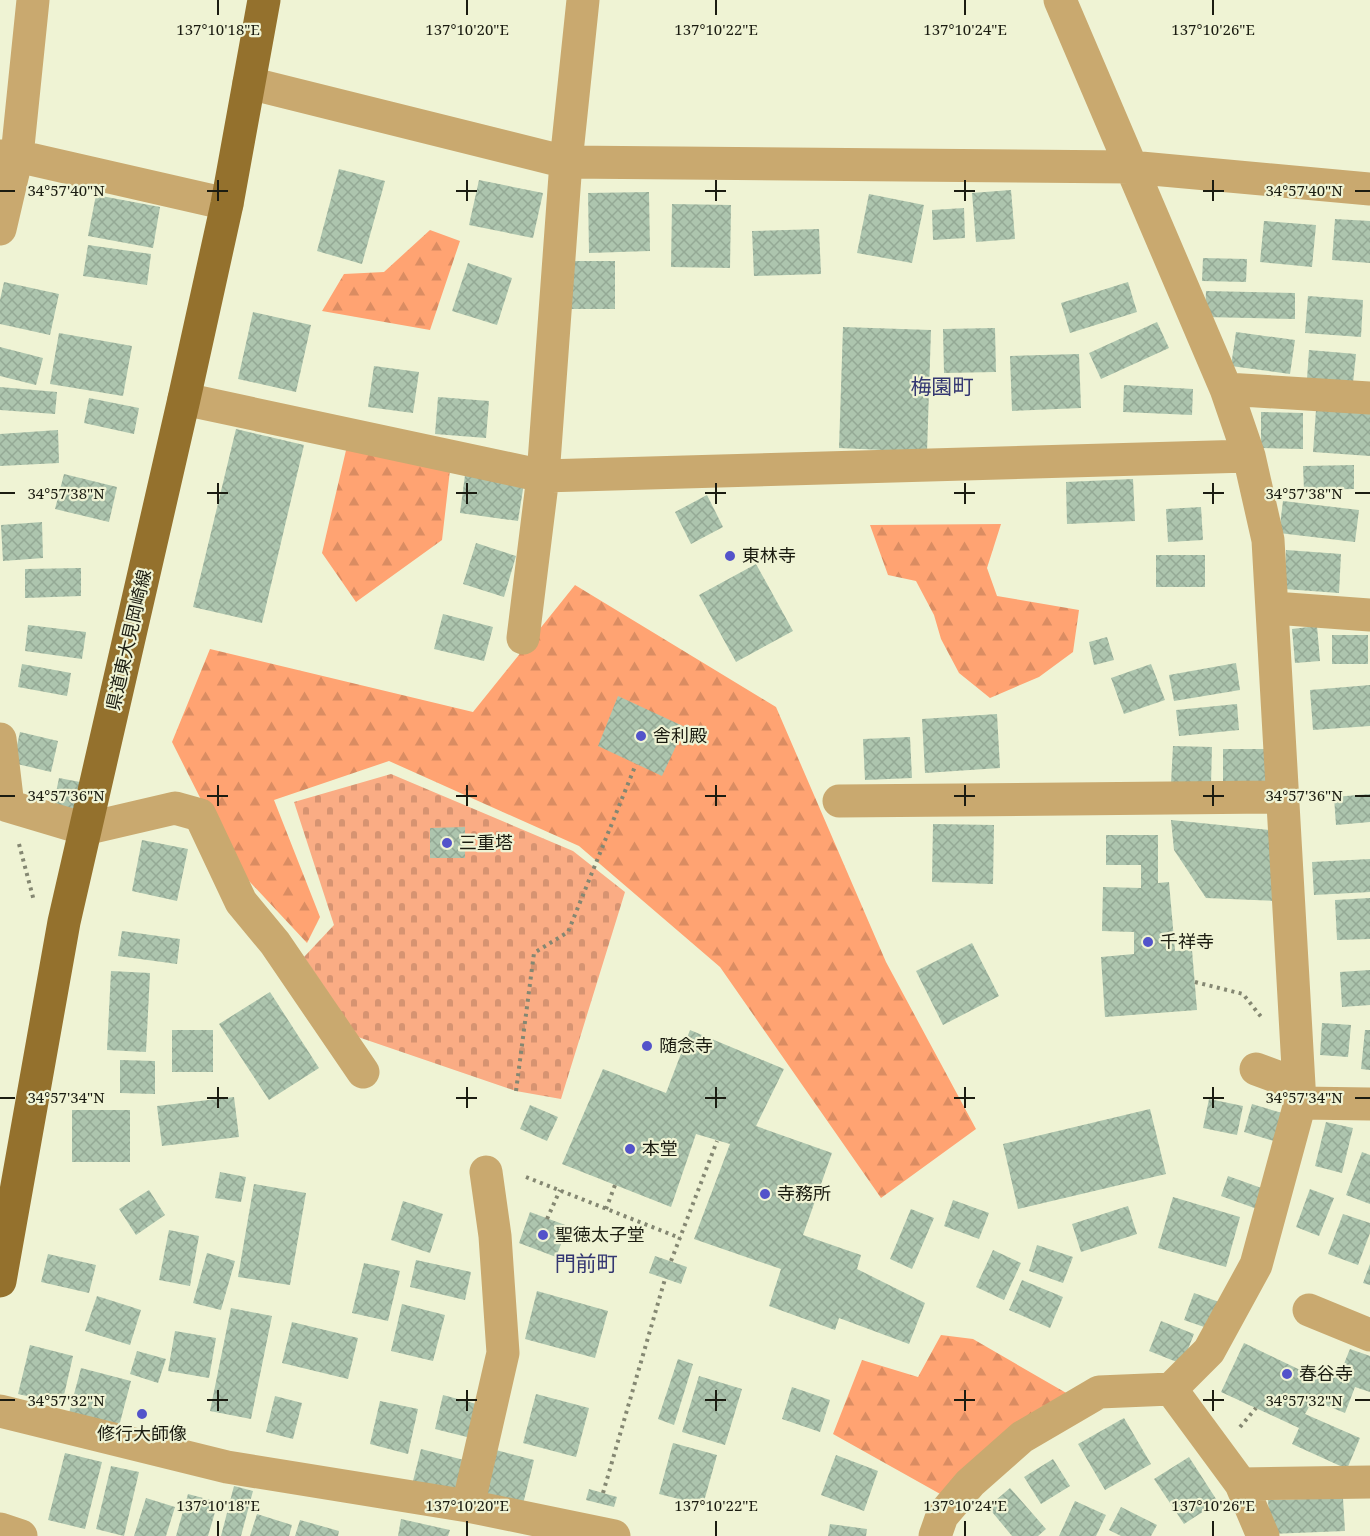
<svg xmlns="http://www.w3.org/2000/svg" width="1370" height="1536" font-family="'Noto Serif','Noto Sans JP',serif">
  <defs>
    <pattern id="forest-firs" width="22" height="20" patternUnits="userSpaceOnUse" patternTransform="scale(1.5)"><rect width="22" height="20" fill="#ffa372"/><path d="M5 1l3.5 6h-7zM16 11l3.5 6h-7z" fill="#da8c62"/></pattern>
    <pattern id="cemetery-stones" width="16" height="16" patternUnits="userSpaceOnUse" patternTransform="scale(1.5)"><rect width="16" height="16" fill="#faac84"/><path d="M2 7V4a2 2 0 0 1 4 0v3zM10 15v-3a2 2 0 0 1 4 0v3z" fill="#d69371"/></pattern>
    <pattern id="building-cross-hatch" width="8" height="8" patternUnits="userSpaceOnUse" patternTransform="scale(1.5)"><rect width="8" height="8" fill="#adc5ae"/><path d="M0 0l8 8M0 8l8-8" fill="none" stroke="#94a995"/></pattern>
  </defs>
  <rect width="100%" height="100%" fill="#eff3d4"/>
  <!-- forest -->
  <path fill="url(#forest-firs)" d="M430,230l30,11 -30,89 -108,-19 22,-37 40,-2z
    M347,446l103,24 -8,70 -86,62 -34,-49z
    M1001,524l-14,44 10,28 82,14 -6,42 -34,25 -49,21 -31,-25 -18,-34 -7,-24 -18,-34 -28,-6 -18,-50z
    M575,585l201,122 110,255 90,167 -95,69 -161,-231 -141,-121 -190,-85 -115,39 46,117 -13,26 -73,-78 -62,-123 38,-93 263,63z
    M941,1335l32,4 95,55 -126,101 -109,-61 29,-74 56,17z"/>
  <!-- cemetery -->
  <path fill="url(#cemetery-stones)" d="M391,774l182,77 52,41 -64,207 -45,-8 -158,-54 -54,-80 30,-32 -40,-123z"/>
  <!-- building -->
  <path fill="url(#building-cross-hatch)" d="M339,169l46,12 -23,83 -45,-13z
    M479,180l64,13 -10,45 -64,-13z
    M1011,190l4,49 -39,3 -4,-49z
    M649,192l1,59 -61,2 -1,-60z
    M869,194l55,11 -12,58 -55,-10z
    M96,195l64,12 -7,41 -65,-12z
    M672,204l59,1 -1,63 -59,-1z
    M964,208l1,30 -32,2 -1,-30z
    M1335,219l35,2v42l-38,-3z
    M1264,221l52,4 -4,42 -52,-5z
    M819,229l2,45 -67,2 -2,-45z
    M88,245l63,9 -4,31 -64,-9z
    M1203,258l44,1 -1,23 -44,-1z
    M571,261h44v48h-44z
    M468,263l44,15 -15,47 -45,-14z
    M4,282l55,12 -9,41 -50,-11v-24z
    M1128,282l9,30 -67,21 -9,-30z
    M1206,291l89,2v26l-90,-2z
    M1308,296l55,4 -2,37 -56,-4z
    M253,312l58,13 -15,67 -58,-13z
    M1157,322l12,26 -68,31 -12,-26z
    M843,327l88,3 -4,122 -88,-4z
    M995,328l1,44 -52,1 -1,-44z
    M1236,332l59,8 -5,34 -59,-8z
    M59,333l73,13 -9,50 -73,-12z
    M0,347l43,11 -7,27 -36,-9z
    M1309,350l47,4 -3,29 -46,-4z
    M1079,354l2,54 -69,3 -2,-55z
    M374,366l45,6 -6,41 -45,-6z
    M1124,385l69,4 -1,26 -69,-3z
    M0,387l57,5 -2,22 -55,-4z
    M438,397l51,4 -3,37 -51,-4z
    M89,398l50,10 -5,26 -50,-11z
    M1316,410l54,3v43l-57,-4z
    M1261,412l42,1v36l-42,-1z
    M236,429l68,16 -42,178 -69,-16z
    M58,430l1,33 -59,3v-32z
    M1354,465v24l-50,1 -1,-24z
    M64,474l53,13 -8,35 -54,-13z
    M465,475l59,8 -6,38 -58,-8z
    M1133,479l2,42 -68,3 -1,-42z
    M707,495l16,32 -32,17 -16,-32z
    M1283,501l76,9 -4,32 -76,-9z
    M1201,507l2,33 -35,2 -2,-33z
    M42,522l1,36 -40,3 -2,-36z
    M476,543l40,13 -12,41 -41,-13z
    M1286,550l55,4 -2,39 -55,-4z
    M1156,555h49v32h-49z
    M756,564l37,67 -57,31 -37,-67z
    M81,568v28l-56,2v-29z
    M443,614l50,13 -9,34 -50,-12z
    M28,625l58,7 -4,27 -57,-8z
    M1317,626l3,35 -25,2 -3,-34z
    M1332,635h36v29h-36z
    M1107,637l7,23 -20,5 -5,-23z
    M1236,663l4,27 -66,11 -5,-26z
    M22,664l49,9 -4,23 -49,-9z
    M1151,664l14,36 -41,14 -13,-36z
    M1370,685v41l-57,4 -3,-40z
    M618,696l67,31 -23,49 -64,-30z
    M1237,704l2,26 -60,6 -3,-26z
    M997,714l3,54 -75,5 -3,-54z
    M20,732l38,9 -7,31 -38,-9z
    M910,737l2,41 -47,2 -2,-41z
    M1173,746l39,1 -1,38 -40,-1z
    M1223,749h45v37h-45z
    M59,778l21,4 -6,29 -21,-4z
    M1370,794v28l-34,3 -2,-28z
    M1171,820l108,11 -2,70 -71,-3 -32,-48z
    M933,824l61,1 -1,59 -61,-2z
    M465,827v31h-35v-30z
    M1106,835h52v48l11,-1 6,69 17,-1 5,60 -92,7 -4,-60 33,-3v-22l-32,-1 1,-44 38,1v-23h-35z
    M142,840l46,9 -11,52 -45,-10z
    M1370,859v33l-56,3 -2,-33z
    M1370,898v41l-33,1 -2,-40z
    M122,931l58,8 -3,25 -59,-8z
    M972,943l27,53 -56,29 -27,-54z
    M1370,970v35l-28,2 -2,-35z
    M111,971l39,2 -4,79 -39,-2z
    M270,992l49,76 -50,32 -50,-76z
    M1322,1023l29,2 -3,32 -28,-2z
    M172,1030h41v42h-41z
    M690,1030l94,39 -28,57 76,27 -29,82 58,20 -4,14 68,34 -16,41 -70,-26 -4,12 -66,-24 12,-37 -87,-30 36,-95 -34,-10 -25,73 -109,-43 41,-95 63,24z
    M1365,1030h5v40l-9,-1z
    M120,1060l35,1v33l-35,-1z
    M234,1097l5,40 -77,9 -5,-40z
    M1209,1099l34,7 -6,29 -34,-7z
    M1252,1104l30,9 -8,28 -30,-9z
    M530,1105l28,12 -11,24 -27,-12z
    M1150,1109l16,65 -148,35 -15,-65z
    M72,1110h58v52h-58z
    M1326,1122l27,6 -11,45 -27,-7z
    M1362,1152l8,3v49l-24,-9z
    M220,1172l26,5 -5,25 -26,-4z
    M1228,1176l39,14 -7,20 -39,-14z
    M254,1184l52,9 -16,92 -52,-8z
    M1310,1189l24,9 -15,38 -23,-9z
    M149,1190l16,25 -29,20 -17,-26z
    M1173,1197l67,20 -14,50 -68,-19z
    M953,1200l36,13 -10,26 -35,-13z
    M403,1201l40,13 -13,39 -39,-13z
    M1128,1206l9,28 -56,18 -9,-28z
    M911,1209l23,9 -22,51 -22,-10z
    M530,1212l38,14 -12,31 -37,-14z
    M1343,1214l27,9v10l-12,32 -30,-11z
    M169,1230l30,6 -9,50 -31,-6z
    M1037,1245l36,12 -10,26 -34,-12z
    M993,1250l28,13 -17,37 -28,-13z
    M207,1253l28,8 -14,49 -28,-7z
    M48,1254l48,11 -7,28 -48,-11z
    M655,1256l32,11 -6,17 -32,-11z
    M416,1260l55,12 -6,28 -55,-13z
    M364,1263l36,8 -12,50 -36,-8z
    M1370,1264v21l-7,-2z
    M1022,1280l41,17 -13,31 -41,-18z
    M537,1291l71,20 -13,47 -70,-19z
    M1194,1293l25,9 -9,27 -26,-9z
    M97,1296l44,14 -11,35 -45,-14z
    M402,1304l43,11 -12,46 -42,-10z
    M231,1308l41,8 -21,103 -41,-8z
    M1161,1321l33,13 -12,30 -33,-13z
    M292,1322l66,16 -10,41 -66,-16z
    M175,1331l41,7 -7,40 -41,-7z
    M1244,1343l77,37 4,-10 14,6 11,-27 20,7v36l-15,-5 -10,26 -32,-13 -8,14 55,24 -13,31 -55,-25 7,-16 -78,-36z
    M30,1345l43,11 -11,48 -44,-10z
    M137,1351l29,8 -8,24 -28,-9z
    M678,1359l15,5 -19,61 -16,-6z
    M81,1368l50,13 -13,49 -50,-13z
    M699,1376l43,13 -17,56 -43,-13z
    M792,1387l38,13 -10,32 -38,-13z
    M536,1394l53,14 -13,49 -53,-14z
    M443,1395l41,11 -9,33 -40,-10z
    M275,1396l27,7 -9,36 -27,-7z
    M380,1401l38,8 -10,45 -38,-10z
    M1124,1418l27,46 -46,26 -27,-46z
    M673,1443l44,12 -14,50 -44,-11z
    M421,1449l43,11 -10,40 -43,-11z
    M492,1449l42,11 -11,44 -42,-10z
    M65,1453l37,9 -17,67 -37,-9z
    M836,1455l42,16 -14,40 -43,-16z
    M1189,1457l29,45 -34,22 -30,-45z
    M1053,1459l17,27 -29,18 -17,-27z
    M111,1466l28,6 -15,64 -28,-7z
    M234,1486l19,5 -12,45h-20z
    M1010,1488l36,41 -8,7h-26l-24,-29z
    M589,1489l28,8 -3,10 -28,-7z
    M188,1494l30,8 -10,34h-32z
    M146,1498l29,9 -9,29h-32z
    M1343,1498l2,33 -75,3 -2,-34z
    M1075,1501l31,14 -10,21h-37z
    M1121,1507l36,18 -6,11h-30l-12,-6z
    M257,1514l35,11 -3,11h-39z
    M401,1519l49,11 -2,6h-50z
    M300,1520l39,11 -1,5h-43z
    M830,1524l37,5 -1,7h-38z"/>
  <g fill="none" stroke-linecap="round" stroke-linejoin="round">
    <!-- path -->
    <path stroke="#848772" stroke-width="4" stroke-dasharray="3 4.5" stroke-linecap="butt" d="M19,844l15,57
      M1195,982l48,12 19,24
      M516,1091l18,-138 34,-21 68,-168
      M526,1177l154,61
      M606,1209l9,-24
      M547,1219l13,-29
      M671,1261l46,-120
      M1240,1427l16,-19
      M603,1493l62,-214"/>
    <!-- minor -->
    <path stroke="#c9a96f" stroke-width="33" d="M249,83l317,79 564,5 240,22
      M0,156h17l210,48
      M0,229l17,-73 16,-156
      M1226,389l144,9
      M184,399l359,77 706,-20
      M1274,608l96,7
      M523,638l20,-162 23,-314 17,-162
      M0,739l8,67 77,23 90,-21 25,7 41,87 34,41 88,129
      M839,801l442,-4
      M1256,1069l43,16
      M1300,1103l70,1
      M1309,1310l61,25
      M1171,1389l70,95 22,52
      M0,1411l227,56 241,39 146,30
      M1241,1484l129,-2
      M468,1506l35,-153 -8,-117 -9,-64
      M0,1529l21,7
      M935,1536l7,-20 28,-33 52,-46 77,-45 72,-3 38,-38 47,-86 44,-162 -32,-563 -19,-84 -23,-67 -166,-389"/>
    <!-- major -->
    <path stroke="#94712d" stroke-width="33" d="M0,1281l64,-359 120,-523 43,-195 37,-204"/>
  </g>
  <!-- ticks -->
  <path fill="none" stroke="#1b1c11" stroke-width="2" d="M218,0v15M467,0v15M716,0v15M965,0v15M1213,0v15M218,180v21M467,180v21M716,180v21M965,180v21M1213,180v21M0,191h15M207,191h21M456,191h21M705,191h21M954,191h21M1203,191h21M1355,191h15M218,483v21M467,483v21M716,483v21M965,483v21M1213,483v21M0,493h15M207,493h21M456,493h21M705,493h21M954,493h21M1203,493h21M1355,493h15M218,785v21M467,785v21M716,785v21M965,785v21M1213,785v21M0,796h15M207,796h21M456,796h21M705,796h21M954,796h21M1203,796h21M1355,796h15M218,1087v21M467,1087v21M716,1087v21M965,1087v21M1213,1087v21M0,1098h15M207,1098h21M456,1098h21M705,1098h21M954,1098h21M1203,1098h21M1355,1098h15M218,1390v21M467,1390v21M716,1390v21M965,1390v21M1213,1390v21M0,1400h15M207,1400h21M456,1400h21M705,1400h21M954,1400h21M1203,1400h21M1355,1400h15M218,1521v15M467,1521v15M716,1521v15M965,1521v15M1213,1521v15"/>
  <!-- markers -->
  <g fill="#5353ca" stroke="#eff3d4" stroke-width="2">
    <circle cx="730" cy="556" r="6"/>
    <circle cx="641" cy="736" r="6"/>
    <circle cx="447" cy="843" r="6"/>
    <circle cx="1148" cy="942" r="6"/>
    <circle cx="647" cy="1046" r="6"/>
    <circle cx="630" cy="1149" r="6"/>
    <circle cx="765" cy="1194" r="6"/>
    <circle cx="543" cy="1235" r="6"/>
    <circle cx="1287" cy="1374" r="6"/>
    <circle cx="142" cy="1414" r="6"/>
  </g>
  <g text-anchor="middle" stroke-width="4.5" stroke-linejoin="round" paint-order="stroke">
    <!-- poi labels -->
    <g font-size="18" fill="#1b1c11" stroke="#eff3d4" text-anchor="start">
      <text x="742" y="562">東林寺</text>
      <text x="653" y="742">舎利殿</text>
      <text x="459" y="849">三重塔</text>
      <text x="1160" y="948">千祥寺</text>
      <text x="659" y="1052">随念寺</text>
      <text x="642" y="1155">本堂</text>
      <text x="777" y="1200">寺務所</text>
      <text x="555" y="1241">聖徳太子堂</text>
      <text x="1299" y="1380">春谷寺</text>
      <text x="142" y="1440" text-anchor="middle">修行大師像</text>
    </g>
    <!-- street labels -->
    <g font-size="18" fill="#1b1c11" stroke="#eff3d4">
      <text transform="translate(129 640) rotate(-77)" y="6">県道東大見岡崎線</text>
    </g>
    <!-- quarter labels -->
    <g font-size="21" fill="#343772" stroke="#eff3d4">
      <text x="942" y="394">梅園町</text>
      <text x="586" y="1271">門前町</text>
    </g>
  </g>
  <g font-size="15" text-anchor="middle" fill="#1b1c11" stroke="#eff3d4" stroke-width="4.5" stroke-linejoin="round" paint-order="stroke">
    <text x="218" y="35">137°10'18"E</text>
    <text x="467" y="35">137°10'20"E</text>
    <text x="716" y="35">137°10'22"E</text>
    <text x="965" y="35">137°10'24"E</text>
    <text x="1213" y="35">137°10'26"E</text>
    <text x="66" y="196">34°57'40"N</text>
    <text x="1304" y="196">34°57'40"N</text>
    <text x="66" y="499">34°57'38"N</text>
    <text x="1304" y="499">34°57'38"N</text>
    <text x="66" y="801">34°57'36"N</text>
    <text x="1304" y="801">34°57'36"N</text>
    <text x="66" y="1103">34°57'34"N</text>
    <text x="1304" y="1103">34°57'34"N</text>
    <text x="66" y="1406">34°57'32"N</text>
    <text x="1304" y="1406">34°57'32"N</text>
    <text x="218" y="1511">137°10'18"E</text>
    <text x="467" y="1511">137°10'20"E</text>
    <text x="716" y="1511">137°10'22"E</text>
    <text x="965" y="1511">137°10'24"E</text>
    <text x="1213" y="1511">137°10'26"E</text>
  </g>
</svg>
